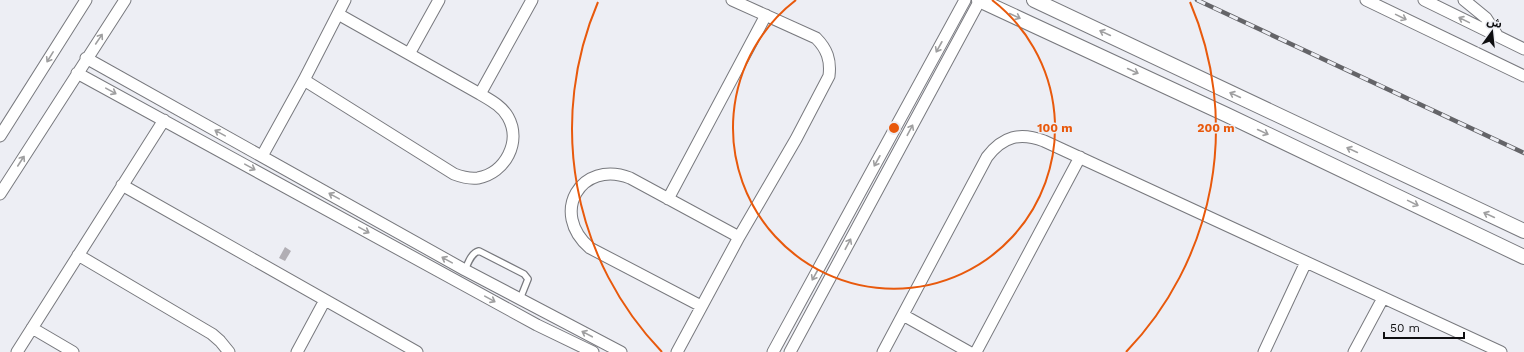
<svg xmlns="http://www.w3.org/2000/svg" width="1524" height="352" font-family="'Work Sans','Noto Sans Arabic',sans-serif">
  <rect width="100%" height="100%" fill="#edeef4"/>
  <!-- building -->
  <path fill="#b1aeb4" d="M285,247l6,4 -6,10 -6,-3z"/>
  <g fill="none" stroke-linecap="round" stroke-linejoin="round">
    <defs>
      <path id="service" d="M465,270c3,-7 6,-17 14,-19l45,23 4,5 -8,20"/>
      <path id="minor" d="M1366,0l158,76
        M1424,0l100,49
        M1464,0l22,18 11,17
        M409,54l30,-54
        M86,58l379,212 156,82
        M77,73l460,252 56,27
        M304,80l150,94c8,3 16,5 24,4 27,-5 44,-36 30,-61 -6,-11 -18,-17 -28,-23l-142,-80
        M480,94l52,-94
        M0,136l86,-136
        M262,156l42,-76 41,-80
        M122,185l295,167
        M0,194l125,-194
        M668,199l98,-184
        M78,255l134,79 8,7 9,11
        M701,306l-111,-58c-41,-35 -9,-89 40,-70l109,59
        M903,315l66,37
        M32,328l41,24
        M17,352l147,-232
        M297,352l28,-52
        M677,352l62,-115 57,-98 33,-63c2,-16 -2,-27 -13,-38l-84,-38
        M773,352l192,-352
        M790,352l190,-352
        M883,352l104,-195c16,-21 33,-25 57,-16l457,211
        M976,352l104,-195
        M1264,352l42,-90
        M1354,352l29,-54"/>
      <path id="tertiary" d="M979,0l248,115 297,142
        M1034,0l490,231"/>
    </defs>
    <!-- service casing -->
    <use href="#service" stroke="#78797e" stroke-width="8"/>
    <!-- minor casing -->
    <use href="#minor" stroke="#78797e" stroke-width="13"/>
    <!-- tertiary casing -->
    <use href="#tertiary" stroke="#78797e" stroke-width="16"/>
    <!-- service -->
    <use href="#service" stroke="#fff" stroke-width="5.5"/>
    <!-- minor -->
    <use href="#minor" stroke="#fff" stroke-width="11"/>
    <!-- tertiary -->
    <use href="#tertiary" stroke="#fff" stroke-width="14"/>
    <defs>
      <path id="rail" d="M1197,0l327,153"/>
    </defs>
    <!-- rail casing -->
    <use href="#rail" stroke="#646468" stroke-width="4.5"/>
    <!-- rail -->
    <use href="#rail" stroke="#edeef4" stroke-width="3" stroke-dasharray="9" stroke-linecap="butt"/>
  </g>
  <!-- one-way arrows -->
  <defs><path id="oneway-shaft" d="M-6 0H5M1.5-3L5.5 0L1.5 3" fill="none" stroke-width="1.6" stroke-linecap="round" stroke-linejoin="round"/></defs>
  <g stroke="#9f9fa0">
    <use href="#oneway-shaft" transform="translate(1015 16) rotate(25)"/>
    <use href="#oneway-shaft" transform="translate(1401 17) rotate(26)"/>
    <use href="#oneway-shaft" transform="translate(1464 20) rotate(-154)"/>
    <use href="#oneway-shaft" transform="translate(1105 33) rotate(-155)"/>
    <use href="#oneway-shaft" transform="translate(99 39) rotate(-56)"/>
    <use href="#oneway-shaft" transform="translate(939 47) rotate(119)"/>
    <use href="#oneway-shaft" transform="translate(50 57) rotate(122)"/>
    <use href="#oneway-shaft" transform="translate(1133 71) rotate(25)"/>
    <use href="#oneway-shaft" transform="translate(111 91) rotate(29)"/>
    <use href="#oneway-shaft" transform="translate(1235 95) rotate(-155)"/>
    <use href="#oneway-shaft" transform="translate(910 130) rotate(-62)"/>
    <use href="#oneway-shaft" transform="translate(1263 132) rotate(25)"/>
    <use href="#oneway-shaft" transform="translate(220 133) rotate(-151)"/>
    <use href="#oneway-shaft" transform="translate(1352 150) rotate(-155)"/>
    <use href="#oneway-shaft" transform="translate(21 161) rotate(-57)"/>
    <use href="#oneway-shaft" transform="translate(877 161) rotate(119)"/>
    <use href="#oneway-shaft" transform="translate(250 167) rotate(29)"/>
    <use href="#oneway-shaft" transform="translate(334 196) rotate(-151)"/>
    <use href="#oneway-shaft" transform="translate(1413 203) rotate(26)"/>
    <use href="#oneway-shaft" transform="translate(1489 215) rotate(-155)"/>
    <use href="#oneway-shaft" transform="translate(364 230) rotate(29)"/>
    <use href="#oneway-shaft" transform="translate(848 244) rotate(-62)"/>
    <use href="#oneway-shaft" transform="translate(447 260) rotate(-151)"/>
    <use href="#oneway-shaft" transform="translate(815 275) rotate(119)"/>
    <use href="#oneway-shaft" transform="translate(490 299) rotate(29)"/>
    <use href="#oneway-shaft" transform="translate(587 334) rotate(-152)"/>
  </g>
  <!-- distance rings -->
  <g fill="none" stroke="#e8590c" stroke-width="2">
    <path d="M992 0A161 161 0 1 1 796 0"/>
    <path d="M662 352A322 322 0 0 1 598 2M1190 2A322 322 0 0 1 1126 352"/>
  </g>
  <circle cx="894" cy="128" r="6" fill="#e8590c" stroke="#edeef4" stroke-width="2"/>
  <g font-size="12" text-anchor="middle" font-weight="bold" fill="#e8590c" stroke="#edeef4" stroke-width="3" stroke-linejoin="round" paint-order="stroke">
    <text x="1055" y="132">100 m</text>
    <text x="1216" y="132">200 m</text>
  </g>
  <!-- north arrow -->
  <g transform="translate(1492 32) rotate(15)" stroke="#edeef4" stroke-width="3" paint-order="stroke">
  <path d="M0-3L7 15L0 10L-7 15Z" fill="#0f0f11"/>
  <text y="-6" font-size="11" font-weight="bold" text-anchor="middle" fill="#0f0f11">ش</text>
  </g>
  <!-- scale -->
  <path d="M1384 332v6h80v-6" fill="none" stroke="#0f0f11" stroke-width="2"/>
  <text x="1390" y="332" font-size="12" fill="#0f0f11" stroke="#edeef4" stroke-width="3" paint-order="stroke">50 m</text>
</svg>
